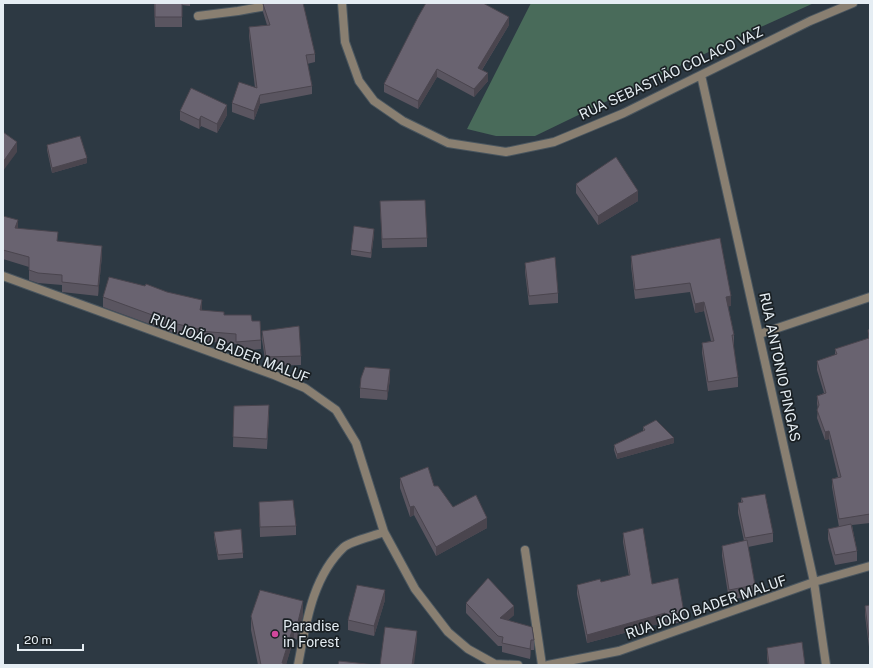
<svg xmlns="http://www.w3.org/2000/svg" width="873" height="668" font-family="'Public Sans',sans-serif">
  <rect width="100%" height="100%" fill="#2d3943"/>
  <!-- green -->
  <path fill="#496b5a" d="M531,3h283l-62,28 -217,105h-39l-29,-7z"/>
  <g fill="none" stroke-linecap="round" stroke-linejoin="round">
    <defs>
      <path id="service" d="M198,16l40,-5 45,-8"/>
      <path id="minor" d="M342,3l3,39 14,39 15,20 29,20 45,22 58,9 48,-10 70,-29 186,-92 43,-18
        M701,75l113,507 12,83
        M3,276l271,99 31,13 31,22 20,33 28,89 31,57 33,43 20,17 27,15 23,1
        M760,334l110,-37
        M525,550l17,115
        M298,665c8,-41 14,-88 46,-118 7,-6 30,-11 40,-15
        M548,665l71,-14 195,-69 56,-16"/>
    </defs>
    <!-- service casing -->
    <use href="#service" stroke="#4a565f" stroke-width="10"/>
    <!-- minor casing -->
    <use href="#minor" stroke="#4a565f" stroke-width="10"/>
    <!-- service -->
    <use href="#service" stroke="#897f71" stroke-width="8"/>
    <!-- minor -->
    <use href="#minor" stroke="#897f71" stroke-width="8"/>
  </g>
  <!-- wall -->
  <path fill="#5a5560" d="M154,3h36v3l-8,-1v22h-27z
    M263,4l52,50v8l-8,2 5,22v8l-52,10 -6,16 -22,-8v-9l23,-15 -6,-52v-9l18,-2 -4,-13z
    M509,25l-27,45 6,11 -14,16 -37,-20 -19,32 -34,-17v-8z
    M180,111l47,4 -10,18 -16,-7 -2,3 -19,-9z
    M47,145l40,18 -35,10 -5,-23z
    M576,184l62,17 -40,24 -22,-32z
    M380,201l47,37v9l-45,1z
    M3,216l15,13 84,26 -4,41 -36,-4v-7l-24,-2 -9,-3v-13l-26,-8z
    M374,234l-3,24 -20,-3v-5z
    M720,238l11,68h-3l6,29v10h-1l5,32v10l-30,4 -6,-38v-10l9,-2 -7,-30 -9,2 -5,-21 -55,7 -4,-33v-10z
    M525,263l33,30v10l-29,2 -4,-33z
    M103,297l98,13 51,11 9,19v9l-25,3v-8l-37,-3v-3l-22,-4 -74,-27z
    M870,329v194l-18,2 5,26v10l-22,4 -7,-26v-10l11,-2 -7,-40v-8l6,-2 -9,-38 -4,1 -8,-22 1,-9 -1,-5v-8l7,-3 -7,-23v-9l18,-6v-6l33,-10v-9z
    M262,331l39,25v9l-35,1 -4,-26z
    M390,379l-3,21 -27,-2v-10z
    M234,406l35,8 -2,35 -34,-2z
    M643,427l31,16 -57,16 -3,-9v-5l29,-14z
    M400,478l53,29 34,21 -51,28 -22,-41 -4,2 -10,-29z
    M741,498l32,35v9l-25,5 7,38v10l-26,5 -7,-44v-10l22,-5 -6,-28v-10h3z
    M259,502l37,24v9l-36,2z
    M214,532l29,21v5l-25,2 -4,-23z
    M623,533l29,51 32,29v9l-19,3v-3l-78,21 -10,-49v-9l24,-3 28,-6 -6,-34z
    M385,600l-11,36 -26,-6v-10z
    M466,603l48,12 -6,5 26,20v10h-3l-1,9 -28,-7v-6h-4l-32,-33z
    M870,605v42h-1l-4,-32v-9z
    M303,615l-6,25 -3,-2 -8,26 4,1h-32l-7,-35v-14z
    M767,648l38,17h-37l-1,-7z"/>
  <!-- shaded-wall -->
  <path fill="#4a454e" d="M509,17v8l-31,51v-8z
    M437,69v8l-19,32v-8z
    M488,73v8l-14,16v-8z
    M260,95v9l-6,16v-9z
    M227,105v10l-10,18v-9z
    M201,116v10l-2,3v-9z
    M17,142v10l-14,19v-9z
    M87,158v5l-35,10v-5z
    M638,191v10l-40,24v-9z
    M18,220v10l-3,-2z
    M374,229v5l-3,24v-5z
    M102,246v9l-4,41v-10z
    M731,296v10l-5,1v-10z
    M202,300v10l-2,10v-10z
    M704,302v9l-9,2v-9z
    M390,369v10l-3,21v-9z
    M829,431v8l-4,1v-8z
    M674,438v5l-57,16v-5z
    M414,506v9l-4,2v-10z
    M487,518v10l-51,28v-9z
    M385,590v10l-11,36v-10z
    M303,601v14l-6,25v-14z
    M514,606v9l-14,13v-10z
    M665,613v9l-78,21v-8z
    M294,624v14l-8,27 -4,-2z
    M417,631v9l-3,25h-2z
    M531,640v10l-1,9v-10z"/>
  <!-- building -->
  <path fill="#696370" stroke="#4a454e" d="M155,3h27v14h-27z
    M266,3h37l12,51 -9,1 6,31 -52,9 -6,16 -22,-8 7,-21 18,6 -8,-61 21,-2 -7,-21z
    M426,3h57l26,14 -31,51 10,5 -14,16 -37,-20 -19,32 -34,-17 34,-67z
    M191,88l36,17 -10,19 -16,-8 -2,4 -19,-9z
    M3,132l14,10 -14,20z
    M80,136l7,22 -35,10 -5,-23z
    M616,157l22,34 -40,25 -22,-32z
    M425,200l2,38 -45,1 -2,-38z
    M3,216l15,4 -3,8 43,4 -1,9 45,5 -4,40 -36,-4v-7l-24,-2 -9,-3v-13l-26,-7z
    M354,226l20,3 -3,24 -20,-3z
    M720,238l11,58 -5,1 8,38h-2l6,42 -30,5 -6,-39 12,-2 -10,-39 -9,2 -5,-21 -55,7 -4,-34z
    M555,257l3,36 -29,3 -4,-33z
    M109,277l36,9 1,-2 21,8 35,8 -2,10 24,2v3h27l1,6h8l1,19 -25,2v-8l-37,-3v-2l-22,-5 -74,-27z
    M299,326l2,30 -35,1 -4,-26z
    M870,329v185l-31,5 -7,-40 9,-2 -12,-46 -4,1 -8,-22 2,-5 -2,-9 9,-3 -9,-32 20,-7 -2,-5 34,-11 -1,-8z
    M365,367l25,2 -3,22 -27,-3 1,-10z
    M269,405l-2,34 -34,-2 1,-31z
    M656,420l18,18 -57,16 -3,-9 31,-15 -2,-3z
    M428,467l6,19h4l15,21 23,-12 11,23 -51,29 -22,-41 -4,1 -10,-29z
    M765,494l8,39 -28,5 -7,-35 5,-1 -2,-4z
    M293,500l3,26 -36,1 -1,-25z
    M851,524l6,27 -22,4 -7,-26z
    M643,528l9,56 26,-6 6,35 -19,3v-3l-78,22 -10,-50 23,-6 1,3 29,-7 -7,-42z
    M241,529l2,24 -25,2 -4,-23z
    M747,540l8,45 -26,5 -7,-44z
    M488,578l26,28 -14,12 32,9 2,13h-3l-1,9 -28,-6 1,-6 -5,-1 -32,-33z
    M357,585l28,5 -11,36 -26,-6z
    M260,590l43,11 -6,25 -3,-2 -12,39 8,2h-29l-10,-49z
    M870,605v33h-1l-4,-32z
    M385,627l32,4 -5,34h-32z
    M802,642l3,23h-36l-2,-17z
    M339,661l36,4h-37z"/>
  <!-- markers -->
  <circle fill="#d1479c" stroke="#1a2024" stroke-width="1.5" cx="275" cy="634" r="4"/>
  <g text-anchor="middle" stroke-width="3.5" stroke-linejoin="round" paint-order="stroke">
    <!-- street labels -->
    <g font-size="14" fill="#e5edf3" stroke="#1a2024">
      <text transform="translate(671 73) rotate(-25)" y="5">RUA SEBASTIÃO COLACO VAZ</text>
      <text transform="translate(230 348) rotate(21)" y="5">RUA JOÃO BADER MALUF</text>
      <text transform="translate(780 367) rotate(78)" y="5">RUA ANTONIO PINGAS</text>
      <text transform="translate(706 607) rotate(-19)" y="5">RUA JOÃO BADER MALUF</text>
    </g>
    <!-- poi labels -->
    <g font-size="14" fill="#e5edf3" stroke="#1a2024" text-anchor="start">
      <text x="283" y="631">Paradise<tspan x="283" dy="16">in Forest</tspan></text>
    </g>
  </g>
  <!-- border -->
  <rect width="873" height="668" fill="none" stroke="#e5edf3" stroke-width="8"/>
  <!-- scale -->
  <path d="M18 644v6h65v-6" fill="none" stroke="#e5edf3" stroke-width="2"/>
  <text x="24" y="644" font-size="12" fill="#e5edf3" stroke="#1a2024" stroke-width="3" paint-order="stroke">20 m</text>
</svg>
